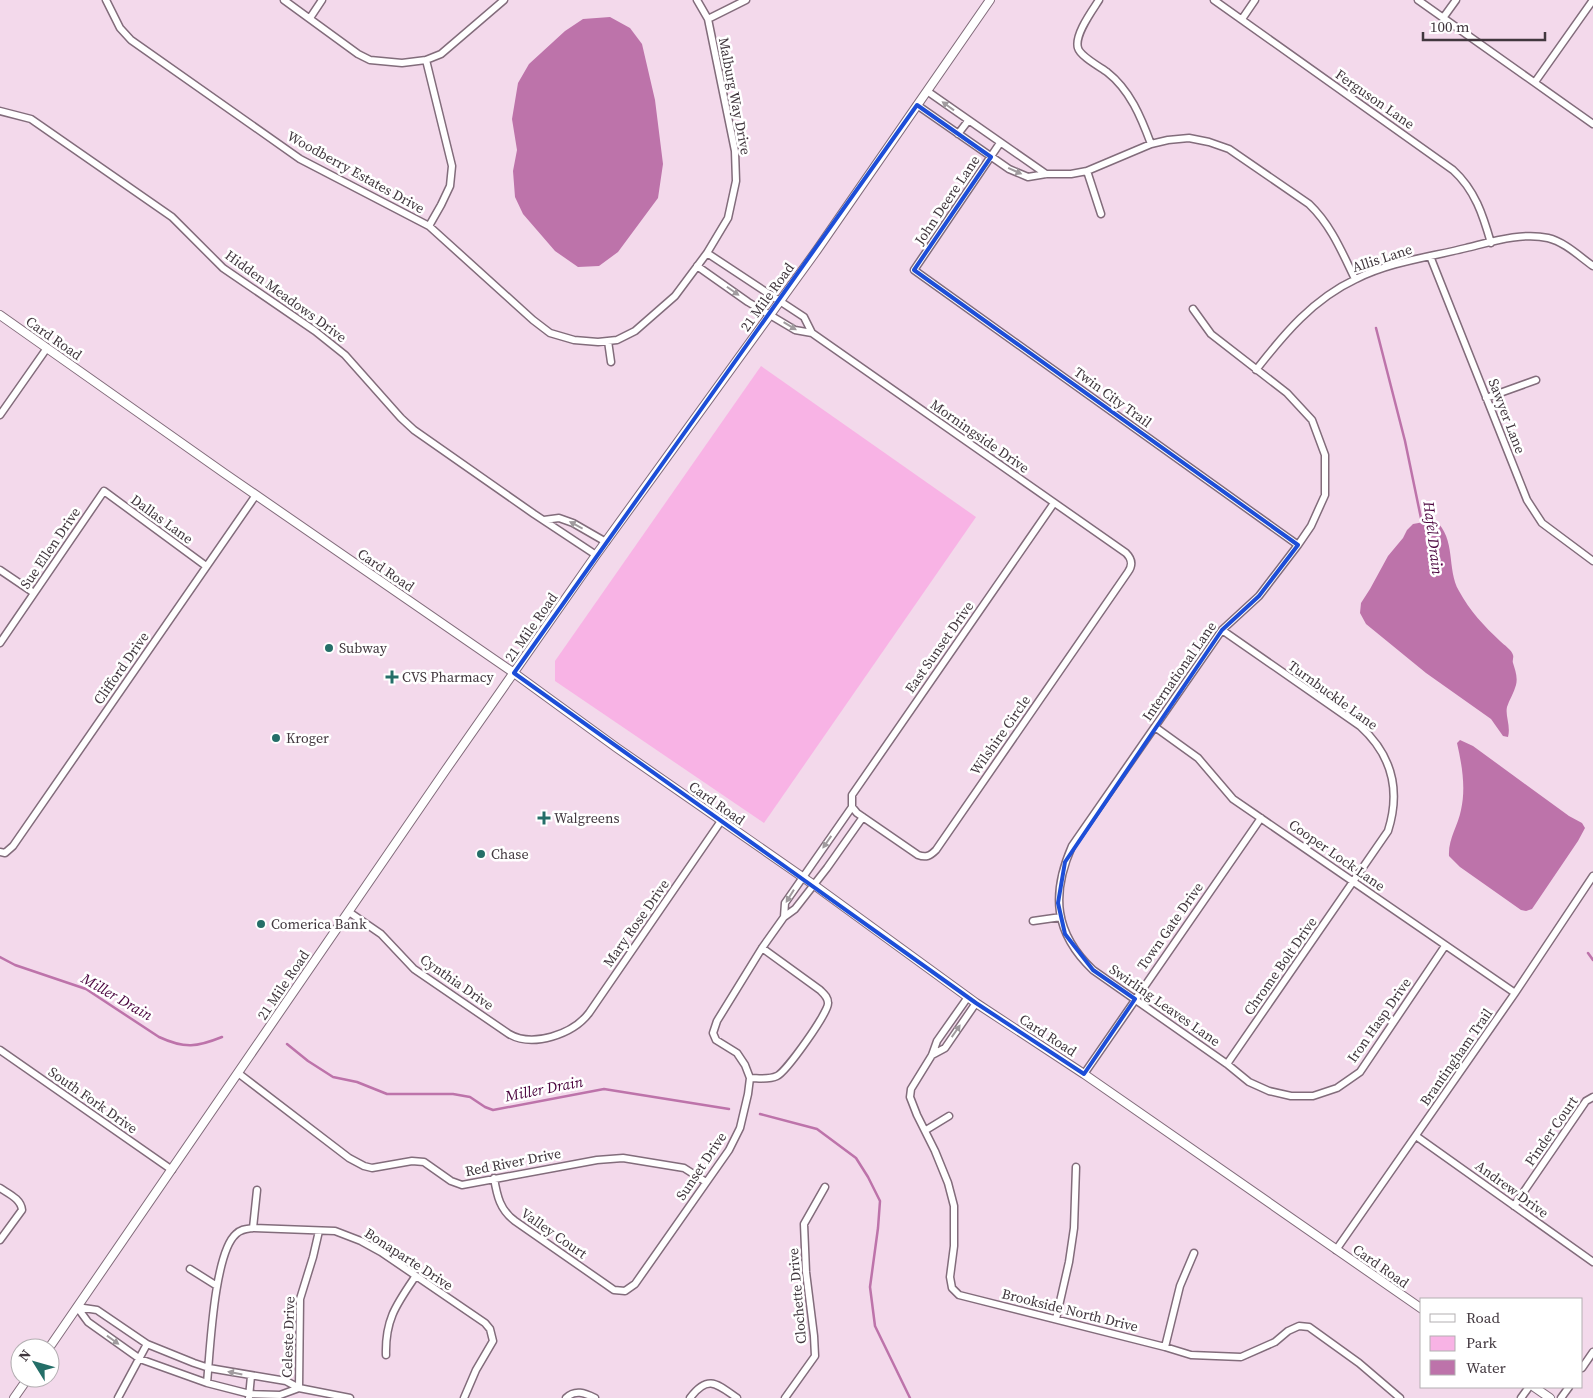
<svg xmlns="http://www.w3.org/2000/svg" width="1593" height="1398" font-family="'Source Serif 4',serif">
  <rect width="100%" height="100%" fill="#f3d9eb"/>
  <!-- green -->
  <path fill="#f8b3e5" d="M761,366l215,151 -212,306 -209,-142v-20z"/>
  <!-- water -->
  <path fill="#bd73aa" d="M610,17l20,11 12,16 13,56 8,64 -5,34 -40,54 -19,14 -21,1 -23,-16 -32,-37 -8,-17 -2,-26 4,-21 -5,-31 6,-36 11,-19 36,-33 18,-12z
    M1435,520c22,20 11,48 24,71 11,20 25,35 41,50 4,4 12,9 13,14 1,3 -1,5 0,8 2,7 5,14 3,22 -2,8 -7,15 -9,22 -2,9 4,19 1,30l-5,-1 -12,-17 -65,-46 -60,-49 -6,-11 1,-10 9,-14 18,-33 15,-18 4,-8 6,-6z
    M1460,740l13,6 96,70 13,7 3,5 -7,13 -46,68 -6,2 -5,-1 -61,-43 -11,-11c-1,-17 9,-30 12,-46 5,-22 1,-45 -4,-67z"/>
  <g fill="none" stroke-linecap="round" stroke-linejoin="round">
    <!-- stream -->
    <path stroke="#bd73aa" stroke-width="2.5" d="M1376,328l29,113 17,82
      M1588,953l5,7
      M0,957l15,8 71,24 73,48c26,12 38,10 63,0
      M287,1044l21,17 25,16 24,5 30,12h66l17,3 15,10 8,3 111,-21 125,20
      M760,1114l57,15 39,29 12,19 12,24 -2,27 -8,59 5,39 35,72"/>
    <defs>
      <path id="minor" d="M106,0l14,28 11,12 169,119 129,67 104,94 17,13 24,7 24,2 19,-2 18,-9 40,-35 32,-43 21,-35 8,-37 -1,-30 -27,-132 -11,-19
        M284,0l74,54 12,6 32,3 24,-3 15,-6 63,-54
        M1099,0c-7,11 -25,35 -21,48 2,8 22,19 29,24 23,18 34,45 44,72
        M1214,0l239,170c22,20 30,45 38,73
        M1418,0l175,124
        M310,18l12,-18
        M1443,18l13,-18
        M708,19l38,-19
        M1242,19l13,-19
        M426,60l26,106 -2,20 -9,19 -12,21
        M1535,82l58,-82
        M927,91l119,83
        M917,105l92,64 19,8 18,-3h25l16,-3 64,-27 17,-4 21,-2 20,4 20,7 80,55c22,21 33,48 46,75
        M0,111l31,8 141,98 51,51 92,63 30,24 56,63 13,12 120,84 62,41
        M958,134l10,-13
        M1000,143l-86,127 384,275
        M1087,171l14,43
        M707,253l97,64 8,16
        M1430,256l97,244 15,23 51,38
        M697,266l51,36 47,28 17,3 314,220c6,6 7,12 2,19l-192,278c-6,6 -10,8 -18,5l-61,-42 -5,-6v-12l202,-292
        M1193,309l18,25 76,59 25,27 13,35v40l-14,31 -13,19 -39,51 -37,34 -150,216c-21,48 -18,87 21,124l134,94 22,18 20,9 22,5h22l24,-8 23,-16 85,-126
        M608,341l3,21
        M1256,370c28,-36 57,-71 100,-91 33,-17 74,-22 110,-31 25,-6 56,-16 82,-10 17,4 32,19 45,28
        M1486,398l50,-18
        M0,415l47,-67
        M544,520l15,-2 14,5 33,19
        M0,570l34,23
        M1222,630l138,96c32,29 41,64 28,105l-161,233
        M0,643l104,-152 102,75
        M1155,727l43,31 35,41 282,194
        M0,852l5,1 8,-7 243,-351
        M349,912l32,22 33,35 95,65c24,14 64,0 80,-21l132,-192
        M784,917l1,-14 67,-96
        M1033,921l28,-4
        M968,997l-31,44 -5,14 -21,34 -1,8 7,18 18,36 13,32 6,23v40l-4,31 2,11 7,7 206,52 26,8 50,2 34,-15 13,-11 11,-5 10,1 50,36 41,35
        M0,1050l172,120
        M932,1055l13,-7 31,-45
        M238,1073l111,85 15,8 8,2 40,-7 12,1 27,19 11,4 135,-25 26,-2 61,10 22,14
        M1084,1074l177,-256
        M750,1078c8,0 19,2 27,-2 9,-4 52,-64 51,-73 0,-6 -4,-9 -8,-13l-58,-42
        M926,1130l23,-14
        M1416,1136l177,126
        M494,1178c3,18 6,32 21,43l99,69 11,1 10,-7 94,-134 11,-22 8,-34 2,-16 -5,-13 -8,-12 -21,-13 -3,-7 4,-12 45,-73 22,-31 11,-8 32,-41 36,-51
        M0,1188c9,6 21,11 22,22l-22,30
        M1514,1206l72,-105 7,-4
        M253,1228l4,-38
        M1336,1250l179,-257 78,-117
        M190,1269l27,17
        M77,1307l20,3 50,34 47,19 15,5 77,13 13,7 51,10
        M77,1307l11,15 52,37 67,24 43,11 30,1 19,-7
        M1056,1319l13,-57 5,-34 2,-61
        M1165,1347l15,-61 14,-33
        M386,1355c-1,-35 10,-50 29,-78
        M1582,1368l11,-16
        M207,1383c3,-31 7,-130 29,-149 5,-5 10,-5 17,-6l82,3 26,10 20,11 104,71 5,6 3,12 -17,29 -12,28
        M299,1388l1,-89 13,-42 6,-26
        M249,1397l2,-21
        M118,1398l29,-54
        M566,1398c9,-9 19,-5 29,0
        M690,1398c18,-24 27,-14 47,0
        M785,1398l30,-42 -1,-20 -8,-64 -2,-48 21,-37
        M1521,1398l8,-11
        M1561,1398l8,-11"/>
      <path id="tertiary" d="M0,315l224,158 290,200 103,75 197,137 162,118 108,71 338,235
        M49,1348l396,-577 151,-216 221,-305 173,-250
        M1534,1387l16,11
        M14,1398l14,-20"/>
    </defs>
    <!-- minor casing -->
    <use href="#minor" stroke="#826c7b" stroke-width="9"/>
    <!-- tertiary casing -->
    <use href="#tertiary" stroke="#826c7b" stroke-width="10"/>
    <!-- minor -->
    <use href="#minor" stroke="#fff" stroke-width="6"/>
    <!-- tertiary -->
    <use href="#tertiary" stroke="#fff" stroke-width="8"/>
  </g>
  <!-- one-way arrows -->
  <defs><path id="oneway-solid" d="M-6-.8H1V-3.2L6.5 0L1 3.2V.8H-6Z" transform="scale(1.25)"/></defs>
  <g fill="#a09b9e">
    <use href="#oneway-solid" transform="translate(948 106) rotate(-144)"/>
    <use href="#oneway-solid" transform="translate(1015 171) rotate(24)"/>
    <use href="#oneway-solid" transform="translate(733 291) rotate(35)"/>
    <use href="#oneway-solid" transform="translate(790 326) rotate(31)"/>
    <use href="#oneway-solid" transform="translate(576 525) rotate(-152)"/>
    <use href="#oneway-solid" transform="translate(827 842) rotate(125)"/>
    <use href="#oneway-solid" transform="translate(790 896) rotate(122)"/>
    <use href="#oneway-solid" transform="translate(956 1031) rotate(-55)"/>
    <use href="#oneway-solid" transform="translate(113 1340) rotate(36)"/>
    <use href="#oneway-solid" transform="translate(235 1373) rotate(-169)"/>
  </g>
  <!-- marked area -->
  <path fill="none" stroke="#1d4ed8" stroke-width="4" stroke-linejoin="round" d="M917,105l74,52 -77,113 384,275 -39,51 -37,34 -157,232 -7,41 7,31 28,36 42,29 -51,75 -108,-71 -462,-330z"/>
  <!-- markers -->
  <g fill="#246e68" stroke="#fff" stroke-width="2">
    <circle cx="329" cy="648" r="5"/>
    <path d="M389.5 669.5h5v5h5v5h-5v5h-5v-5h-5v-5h5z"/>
    <circle cx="276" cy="738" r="5"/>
    <path d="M541.5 810.5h5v5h5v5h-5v5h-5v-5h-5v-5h5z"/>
    <circle cx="481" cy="854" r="5"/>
    <circle cx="261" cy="924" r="5"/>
  </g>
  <g text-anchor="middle" stroke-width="5" stroke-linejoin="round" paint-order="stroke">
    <!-- street labels -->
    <g font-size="14" fill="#41373e" stroke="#fff">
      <text transform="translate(735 96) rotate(79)" y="5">Malburg Way Drive</text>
      <text transform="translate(1375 99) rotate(35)" y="5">Ferguson Lane</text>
      <text transform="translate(356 172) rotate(29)" y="5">Woodberry Estates Drive</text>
      <text transform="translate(947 200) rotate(-56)" y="5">John Deere Lane</text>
      <text transform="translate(1382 258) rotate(-18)" y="5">Allis Lane</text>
      <text transform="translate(286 296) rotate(36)" y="5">Hidden Meadows Drive</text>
      <text transform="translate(767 297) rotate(-54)" y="5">21 Mile Road</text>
      <text transform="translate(54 338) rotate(35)" y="5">Card Road</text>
      <text transform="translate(1113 397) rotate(36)" y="5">Twin City Trail</text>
      <text transform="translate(1507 416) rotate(69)" y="5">Sawyer Lane</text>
      <text transform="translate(980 436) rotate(35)" y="5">Morningside Drive</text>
      <text transform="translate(162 519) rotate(36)" y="5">Dallas Lane</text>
      <text transform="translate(50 548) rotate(-56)" y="5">Sue Ellen Drive</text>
      <text transform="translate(386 570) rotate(34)" y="5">Card Road</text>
      <text transform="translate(531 627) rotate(-55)" y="5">21 Mile Road</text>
      <text transform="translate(939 647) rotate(-55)" y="5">East Sunset Drive</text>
      <text transform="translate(121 668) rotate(-55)" y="5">Clifford Drive</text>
      <text transform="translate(1179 671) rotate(-55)" y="5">International Lane</text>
      <text transform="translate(1333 695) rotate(36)" y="5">Turnbuckle Lane</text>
      <text transform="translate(1000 735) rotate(-55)" y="5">Wilshire Circle</text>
      <text transform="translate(717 803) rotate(35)" y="5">Card Road</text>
      <text transform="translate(1337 855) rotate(35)" y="5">Cooper Lock Lane</text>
      <text transform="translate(636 923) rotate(-55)" y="5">Mary Rose Drive</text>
      <text transform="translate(1170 926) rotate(-55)" y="5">Town Gate Drive</text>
      <text transform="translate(1280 966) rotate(-55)" y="5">Chrome Bolt Drive</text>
      <text transform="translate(457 982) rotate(35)" y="5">Cynthia Drive</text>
      <text transform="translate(283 985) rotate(-56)" y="5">21 Mile Road</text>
      <text transform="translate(1165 1005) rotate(35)" y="5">Swirling Leaves Lane</text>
      <text transform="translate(1379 1020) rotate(-55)" y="5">Iron Hasp Drive</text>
      <text transform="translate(1048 1035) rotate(33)" y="5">Card Road</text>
      <text transform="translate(1456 1057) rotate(-55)" y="5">Brantingham Trail</text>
      <text transform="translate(93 1100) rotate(35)" y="5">South Fork Drive</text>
      <text transform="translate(1551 1131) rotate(-55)" y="5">Pinder Court</text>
      <text transform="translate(513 1162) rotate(-11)" y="5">Red River Drive</text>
      <text transform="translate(701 1166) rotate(-56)" y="5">Sunset Drive</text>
      <text transform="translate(1512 1189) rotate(36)" y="5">Andrew Drive</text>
      <text transform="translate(554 1233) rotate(35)" y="5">Valley Court</text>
      <text transform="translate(409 1259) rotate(33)" y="5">Bonaparte Drive</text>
      <text transform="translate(1381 1266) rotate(35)" y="5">Card Road</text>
      <text transform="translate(797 1296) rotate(-95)" y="5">Clochette Drive</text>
      <text transform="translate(1070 1310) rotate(14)" y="5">Brookside North Drive</text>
      <text transform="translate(288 1337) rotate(-88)" y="5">Celeste Drive</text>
    </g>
    <!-- poi labels -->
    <g font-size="14" fill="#41373e" stroke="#fff" text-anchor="start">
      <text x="339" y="653">Subway</text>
      <text x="402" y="682">CVS Pharmacy</text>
      <text x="286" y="743">Kroger</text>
      <text x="554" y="823">Walgreens</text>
      <text x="491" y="859">Chase</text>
      <text x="271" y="929">Comerica Bank</text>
    </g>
    <!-- water labels -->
    <g font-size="15" font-style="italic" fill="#4a043e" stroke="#fff">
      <text transform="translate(1433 538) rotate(83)" y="5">Hafel Drain</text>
      <text transform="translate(117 997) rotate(30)" y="5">Miller Drain</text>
      <text transform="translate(544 1089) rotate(-11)" y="5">Miller Drain</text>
    </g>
  </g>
  <!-- legend -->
  <rect x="1420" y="1298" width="162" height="90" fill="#ffffff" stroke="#b3afb2"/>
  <rect x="1430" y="1314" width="25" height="8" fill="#ffffff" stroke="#b3afb2"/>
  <text x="1466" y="1323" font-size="15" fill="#41373e">Road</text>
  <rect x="1430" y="1336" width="25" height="15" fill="#f8b3e5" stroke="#b3afb2"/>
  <text x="1466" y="1348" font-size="15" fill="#41373e">Park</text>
  <rect x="1430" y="1360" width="25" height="15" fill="#bd73aa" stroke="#b3afb2"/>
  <text x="1466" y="1373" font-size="15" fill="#41373e">Water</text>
  <!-- north arrow -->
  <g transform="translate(35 1363) rotate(307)"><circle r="24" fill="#ffffff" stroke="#b3afb2"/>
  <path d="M0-4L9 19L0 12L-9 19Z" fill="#246e68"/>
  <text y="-8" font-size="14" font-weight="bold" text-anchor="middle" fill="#41373e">N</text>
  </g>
  <!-- scale -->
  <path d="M1423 32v8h122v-8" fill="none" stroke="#41373e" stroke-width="2.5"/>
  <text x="1430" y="32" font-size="15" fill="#41373e" stroke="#ffffff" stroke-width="4" paint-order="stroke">100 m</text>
</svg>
